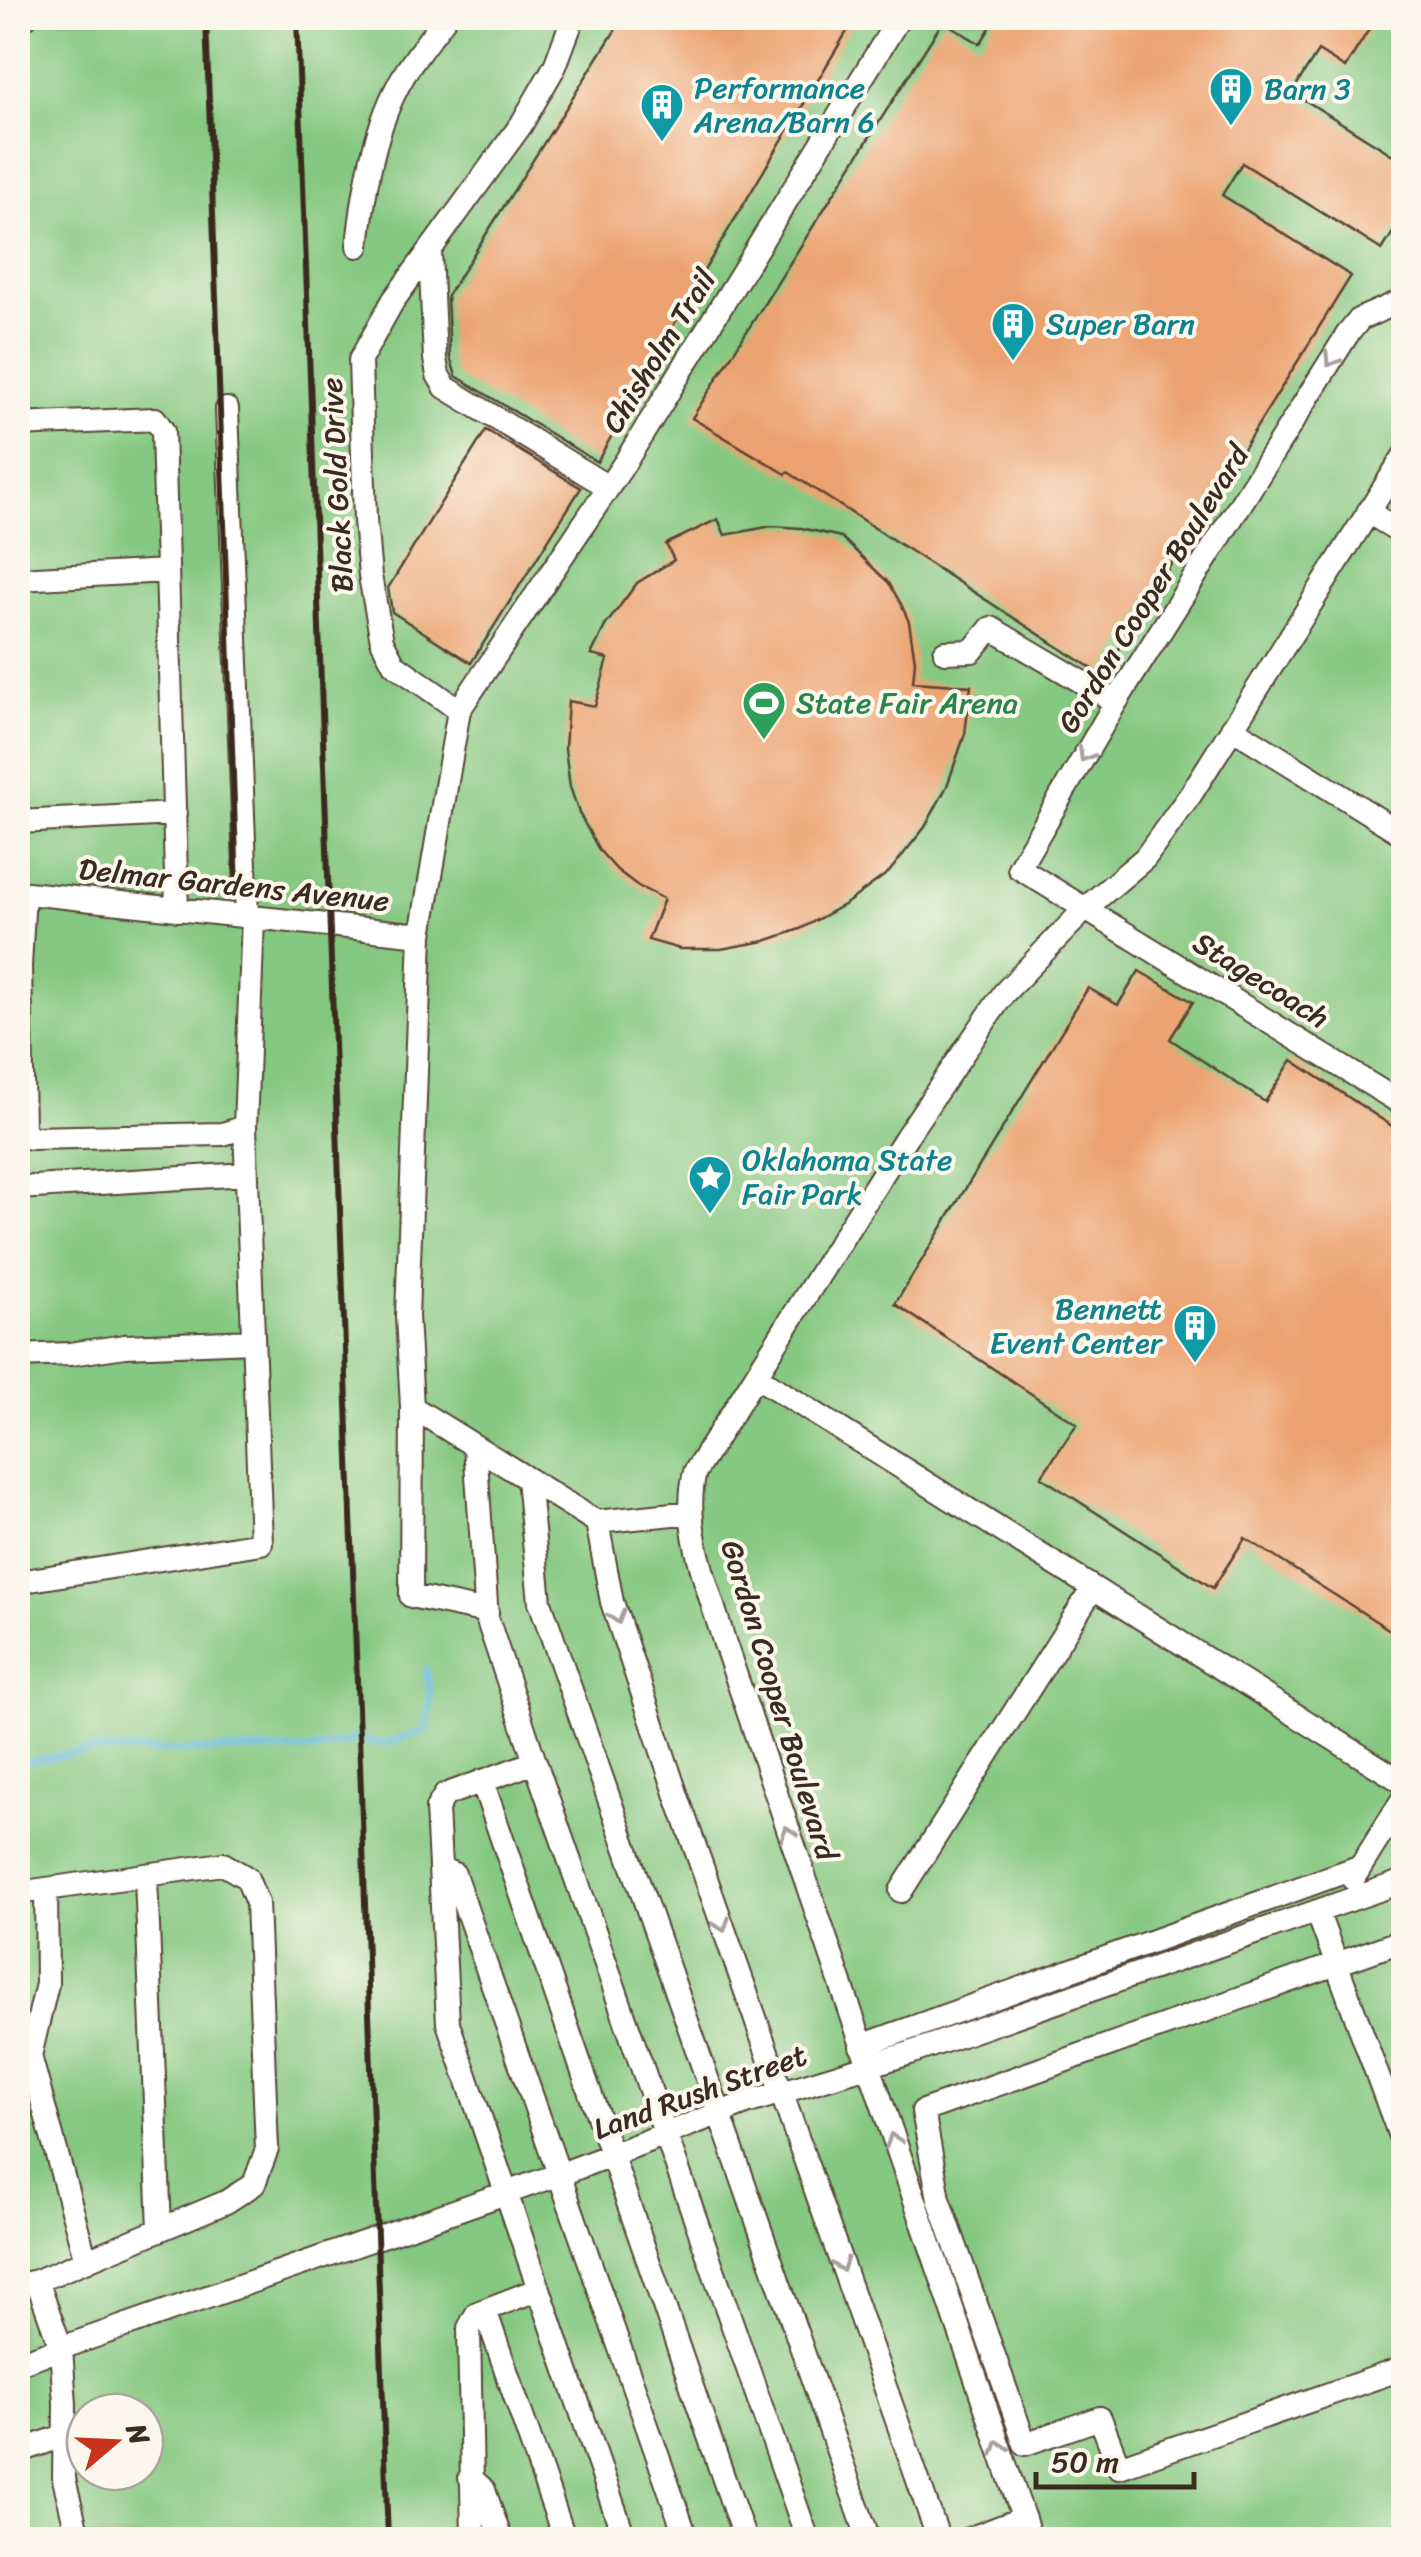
<svg xmlns="http://www.w3.org/2000/svg" width="1421" height="2557" font-family="Sriracha,sans-serif">
  <rect width="100%" height="100%" fill="#fbf7ec"/>
  <filter id="ink" filterUnits="userSpaceOnUse"><feTurbulence type="fractalNoise" baseFrequency=".01" numOctaves="2"/><feDisplacementMap in="SourceGraphic" scale="20" xChannelSelector="R" yChannelSelector="G"/><feConvolveMatrix kernelMatrix="1 2 1 2 8 2 1 2 1" color-interpolation-filters="sRGB"/></filter>
  <filter id="wash" filterUnits="userSpaceOnUse"><feTurbulence type="fractalNoise" baseFrequency=".0048" numOctaves="4" result="noise"/><feDisplacementMap in="SourceGraphic" scale="40" xChannelSelector="R" yChannelSelector="G"/><feGaussianBlur stdDeviation="2.25" result="paint"/><feColorMatrix in="noise" values="0 0 0 0 0 0 0 0 0 0 0 0 0 0 0 0 0 1.4 0 .05"/><feComposite in="paint" operator="in"/></filter>
  <g filter="url(#wash)">
    <rect width="100%" height="100%" fill="#f1dfc0"/>
    <!-- green -->
    <path fill="#85c881" stroke="#607950" stroke-width="2.5" fill-rule="evenodd" d="M18,18h1385v2521h-1385zM85,2412h60v60h-60z"/>
    <g fill="none" stroke-linecap="round" stroke-linejoin="round">
      <!-- stream -->
      <path stroke="#65b9e1" stroke-width="6" d="M18,1763l70,-12 225,-1 45,-11 26,5 42,-14 5,-32 -5,-29"/>
    </g>
    <g id="blocks">
      <!-- building -->
      <path fill="#eca26f" d="M623,18h232l-150,251 -108,193 -141,-86 -6,-19 -3,-61z
        M996,18h380l-31,50 -27,-17 -26,41 112,70v53l-22,35 -140,-87 -20,32 129,81 -249,399 -314,-203 -2,2 -94,-56 251,-397 37,23z
        M486,430l95,58 -110,175 -79,-51 -4,-24z
        M718,519l7,16 47,-9 29,2 40,9 48,46 12,21 8,18 6,39 -2,21 58,4 -6,48 -18,52 -22,41 -36,45 -42,31 -47,26 -35,12 -44,8h-41l-32,-9 16,-41 -26,-13 -21,-16 -18,-20 -20,-37 -9,-26 -5,-38 3,-48 27,5 13,-47 -17,-4 14,-29 32,-43 37,-23 -8,-16z
        M1139,971l54,31 -23,37 95,63 27,-42 112,74v505l-159,-101 -32,50 -172,-111 36,-53 -182,-120 193,-316 30,17z"/>
    </g>
  </g>
  <g filter="url(#ink)">
    <use href="#blocks" fill-opacity="0" stroke="#564536" stroke-width="2.5"/>
    <g fill="none" stroke-linecap="round" stroke-linejoin="round">
      <defs>
        <path id="minor" d="M18,18h7
          M573,18l-18,48 -34,59 -128,176 -33,59 5,160 5,56 12,65 12,23 65,46 -38,225 -14,381 5,91 185,115 94,-10
          M358,246c6,-57 16,-121 46,-171 12,-20 28,-39 41,-57
          M430,252l5,107 3,16 7,12 163,100
          M1404,300l-44,19 -13,16 -231,367 -97,166 385,237
          M227,409l20,508
          M18,425l137,-6 8,12 14,479
          M1368,512l36,22
          M18,579l149,-8
          M945,652l27,-1 19,-23 125,74
          M459,710l165,-246 275,-446
          M1232,728l172,107
          M18,822l157,-8
          M18,892l403,43
          M24,893l-4,73 3,164 2,6 5,2 193,-4 22,-7 8,-209
          M18,1188l229,-14
          M18,1356l52,-2 55,-8 128,-5
          M757,1377l647,406
          M412,1407l-1,189 76,16
          M528,1479l12,123 329,938
          M597,1522l15,80 65,194 262,744
          M18,1582l243,-39 -16,-416
          M535,1762l273,778
          M482,1781l263,759
          M440,1868l14,6 233,666
          M146,1877l14,352
          M1353,1879l51,-82
          M46,1890l1,94 -17,72 56,205
          M901,1891l192,-303
          M18,1893l205,-29 24,14 10,25 10,246 -13,35 -28,18 -189,79 -19,4
          M1317,1911l87,236
          M1404,1940l-481,171 16,88 86,245 75,-26 19,49 285,-99
          M861,2046l500,-180
          M37,2281l24,67 4,56 -1,75 15,61
          M539,2289l86,251
          M485,2310l80,230
          M18,2363l551,-192 177,-68 164,-50 494,-172
          M18,2452l45,-16
          M470,2477l14,13 17,50
          M473,2540l-4,-212 8,-15 62,-24 -91,-266 -11,-215 8,-13 90,-33 -48,-144 -12,-172
          M966,2540l58,-22
          M1031,2540l-307,-899c-15,-52 -43,-115 -29,-169l211,-335 98,-144 83,-86 58,-49 46,-64 213,-338"/>
      </defs>
      <!-- minor casing -->
      <use href="#minor" stroke="#564536" stroke-width="26"/>
      <!-- minor -->
      <use href="#minor" stroke="#fff" stroke-width="22"/>
      <!-- rail -->
      <path stroke="#3b2a1e" stroke-width="6" d="M206,18l31,869
        M297,18l91,2522"/>
    </g>
    <!-- one-way arrows -->
    <defs><path id="oneway-chevron" d="M-2-3.5L2.5 0L-2 3.5" fill="none" stroke-width="1.6" stroke-linecap="round" stroke-linejoin="round" transform="scale(2.5)"/></defs>
    <g stroke="#a79f9a">
      <use href="#oneway-chevron" transform="translate(1331 360) rotate(122)"/>
      <use href="#oneway-chevron" transform="translate(1085 755) rotate(120)"/>
      <use href="#oneway-chevron" transform="translate(617 1617) rotate(72)"/>
      <use href="#oneway-chevron" transform="translate(788 1833) rotate(-109)"/>
      <use href="#oneway-chevron" transform="translate(722 1925) rotate(71)"/>
      <use href="#oneway-chevron" transform="translate(893 2140) rotate(-109)"/>
      <use href="#oneway-chevron" transform="translate(841 2265) rotate(70)"/>
      <use href="#oneway-chevron" transform="translate(999 2447) rotate(-109)"/>
    </g>
  </g>
  <!-- icons -->
  <defs>
    <symbol id="building-pin" viewBox="-11 -11 22 30"><path d="M0 17L-7.5 6A9.5 9.5 0 1 1 7.5 6Z" fill="#0f9aa8" stroke="#fbf7ec"/><path d="M-4-6H4V6H1V3H-1V6H-4ZM-2.5-4.3h1.7v1.8h-1.7ZM.8-4.3h1.7v1.8H.8ZM-2.5-1h1.7V.8h-1.7ZM.8-1h1.7V.8H.8Z" fill="#fff"/></symbol>
    <symbol id="stadium-pin" viewBox="-11 -11 22 30"><path d="M0 17L-7.5 6A9.5 9.5 0 1 1 7.5 6Z" fill="#2e9e5b" stroke="#fbf7ec"/><path d="M0-5a6.5 5 0 1 0 0 10a6.5 5 0 1 0 0-10ZM-3.5-1.8h7v3.6h-7Z" fill="#fff"/></symbol>
    <symbol id="sight-pin" viewBox="-11 -11 22 30"><path d="M0 17L-7.5 6A9.5 9.5 0 1 1 7.5 6Z" fill="#0f9aa8" stroke="#fbf7ec"/><path d="M0-6L1.8-2.2L6-1.7L2.9 1.2L3.7 5.4L0 3.3L-3.7 5.4L-2.9 1.2L-6-1.7L-1.8-2.2Z" fill="#fff"/></symbol>
  </defs>
  <g fill-rule="evenodd">
    <use href="#building-pin" x="1206" y="64" width="50" height="68"/>
    <use href="#building-pin" x="637" y="80" width="50" height="68"/>
    <use href="#building-pin" x="988" y="299" width="50" height="68"/>
    <use href="#stadium-pin" x="739" y="678" width="50" height="68"/>
    <use href="#sight-pin" x="685" y="1152" width="50" height="68"/>
    <use href="#building-pin" x="1170" y="1301" width="50" height="68"/>
  </g>
  <g text-anchor="middle" stroke-width="8" stroke-linejoin="round" paint-order="stroke">
    <!-- culture labels -->
    <g font-size="30" fill="#0d838f" stroke="#fbf7ec" text-anchor="start">
      <text x="694" y="98">Performance<tspan x="694" dy="34">Arena/Barn 6</tspan></text>
      <text x="1264" y="99">Barn 3</text>
      <text x="1046" y="334">Super Barn</text>
      <text x="742" y="1170">Oklahoma State<tspan x="742" dy="34">Fair Park</tspan></text>
      <text x="1162" y="1319" text-anchor="end">Bennett<tspan x="1162" dy="34">Event Center</tspan></text>
    </g>
    <!-- street labels -->
    <g font-size="30" fill="#3b2a1e" stroke="#fbf7ec">
      <text transform="translate(659 351) rotate(-58)" y="10">Chisholm Trail</text>
      <text transform="translate(337 485) rotate(-93)" y="10">Black Gold Drive</text>
      <text transform="translate(1153 589) rotate(-58)" y="10">Gordon Cooper Boulevard</text>
      <text transform="translate(234 885) rotate(6)" y="10">Delmar Gardens Avenue</text>
      <text transform="translate(1261 980) rotate(32)" y="10">Stagecoach</text>
      <text transform="translate(779 1700) rotate(73)" y="10">Gordon Cooper Boulevard</text>
      <text transform="translate(700 2092) rotate(-20)" y="10">Land Rush Street</text>
    </g>
    <!-- leisure labels -->
    <g font-size="30" fill="#27864d" stroke="#fbf7ec" text-anchor="start">
      <text x="796" y="713">State Fair Arena</text>
    </g>
  </g>
  <!-- margin -->
  <rect width="1421" height="2557" fill="none" stroke="#fbf7ec" stroke-width="60"/>
  <!-- north arrow -->
  <g transform="translate(115 2442) rotate(71)"><circle r="48" fill="#fbf7ec" stroke="#aea59a" stroke-width="2.5"/>
  <path d="M0-8L18 38L0 25L-18 38Z" fill="#c8321e"/>
  <text y="-15" font-size="28" font-weight="bold" text-anchor="middle" fill="#3b2a1e">N</text>
  </g>
  <!-- scale -->
  <path d="M1036 2472v15h158v-15" fill="none" stroke="#3b2a1e" stroke-width="5"/>
  <text x="1051" y="2472" font-size="30" fill="#3b2a1e" stroke="#fbf7ec" stroke-width="8" paint-order="stroke">50 m</text>
</svg>
